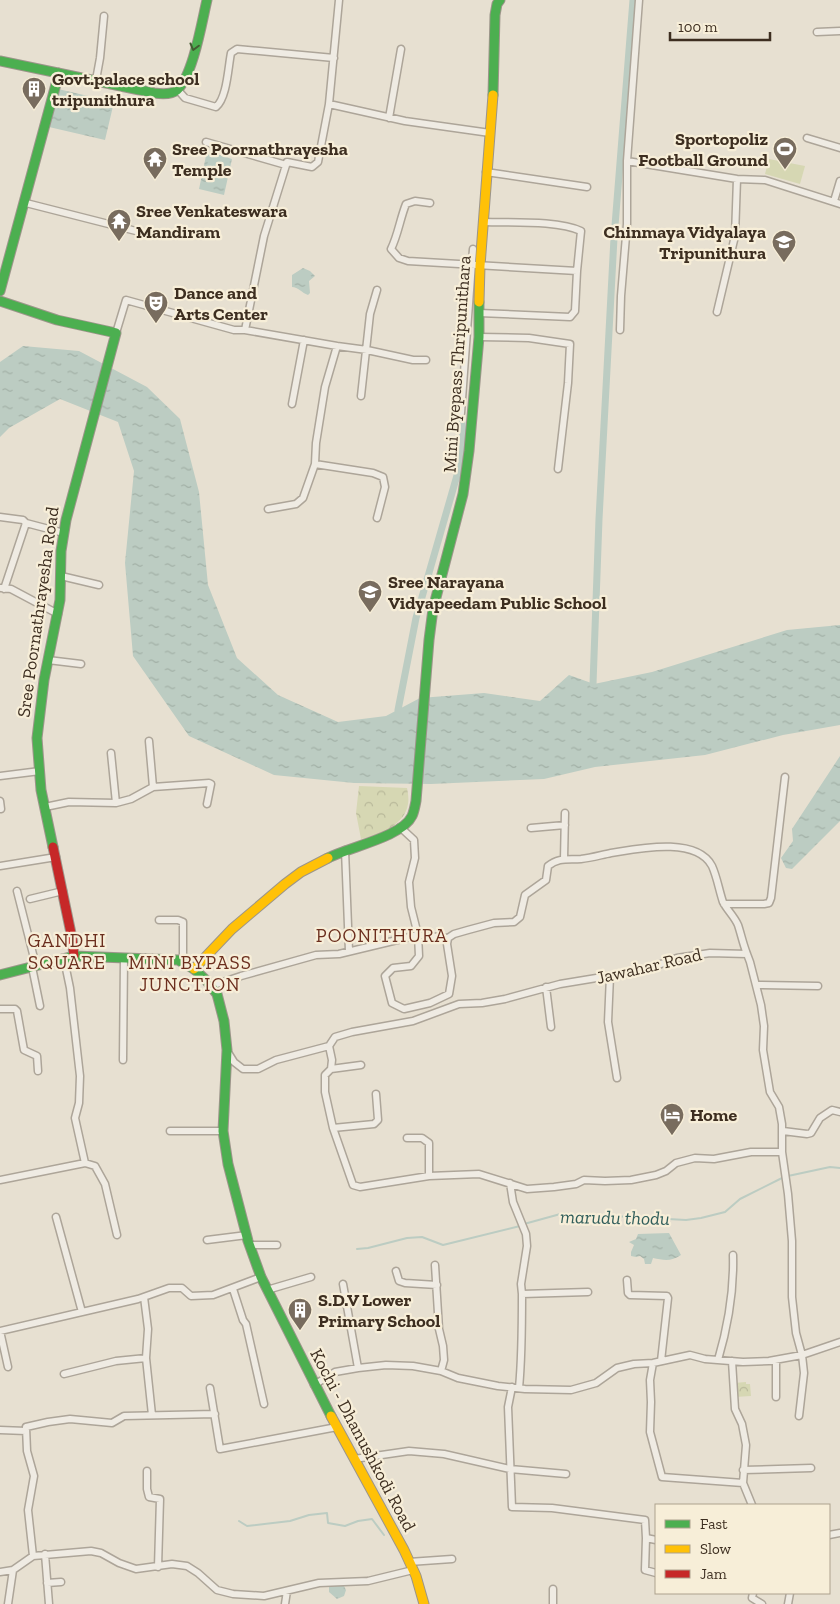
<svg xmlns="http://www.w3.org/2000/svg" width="840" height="1604" font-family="'Zilla Slab',serif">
  <defs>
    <pattern id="forest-crowns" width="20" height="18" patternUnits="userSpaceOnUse" patternTransform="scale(1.25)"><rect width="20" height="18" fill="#d6d7b3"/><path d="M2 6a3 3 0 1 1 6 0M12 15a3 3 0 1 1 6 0" fill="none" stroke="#b9b99a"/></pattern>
    <pattern id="water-ripples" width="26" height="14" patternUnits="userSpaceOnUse" patternTransform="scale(1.25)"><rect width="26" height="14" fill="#bcccc2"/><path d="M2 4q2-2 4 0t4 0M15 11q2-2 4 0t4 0" fill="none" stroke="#a2b0a6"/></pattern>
  </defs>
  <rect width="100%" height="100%" fill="#e7e0d1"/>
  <!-- green -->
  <path fill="#d6d7b3" d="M769,159l36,7 -5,18 -35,-10z"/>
  <!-- forest -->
  <path fill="url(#forest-crowns)" d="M359,786l48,2c1,5 2,11 1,16 -3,21 -29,31 -47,35l-5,-26z
    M746,1382v2h4l1,12 -16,1 -1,-14z"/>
  <!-- water -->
  <path fill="url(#water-ripples)" d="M58,89l56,13 -9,38 -56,-13z
    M207,151l25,8 -8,36 -25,-6z
    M303,268l7,3 5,5 -6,5 1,12 -2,2c-6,-2 -10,-8 -16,-8v-12z
    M23,346l56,5 68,36 33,32 19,73 9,93 29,73 41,37 60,27 48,-6 34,-18 64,-5 56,8 29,-26 25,9 58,-12 135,-42 53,-5v100l-57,10 -78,20 -110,12 -51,12 -113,5 -77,-1 -80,-8 -85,-39 -56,-80 -8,-93 9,-92 -16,-49 -58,-23 -51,29 -9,9v-75z
    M840,756v65l-48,48 -6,-1 -5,-10 12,-17 -1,-12z
    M669,1233l12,22c-10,7 -18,5 -28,3l-2,6h-6l-1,-5 -4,-3 -4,1 -5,-1v-4l3,-7 -5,-3 7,-3 2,-5z
    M329,1582l14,2 3,6 -2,6 -7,3 -8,-7z"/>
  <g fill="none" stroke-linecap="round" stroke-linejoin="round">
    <!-- stream -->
    <path stroke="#bcccc2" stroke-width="2" d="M788,1176l42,-9 10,1
      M524,1224l40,-11 22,4 27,-1 73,4 15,-2 24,-6 15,-13 44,-22
      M357,1249l11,-1 39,-10 15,-1 21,8 77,-19
      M239,1521l8,5 43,-5 19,-6 18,-2 1,10 17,3 13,-5 14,-2 12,16"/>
    <!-- canal -->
    <path stroke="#bcccc2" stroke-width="7" d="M593,684l6,-165 15,-281 19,-238
      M398,710l18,-92 44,-153 3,-28 -1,-14"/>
    <defs>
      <path id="street" d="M639,0l-12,161 110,18 28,1 75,24
        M817,32l23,-1
        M96,80l4,-22 4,-42
        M177,89l8,9 31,9c11,-9 12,-39 15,-54l6,-4 97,9
        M329,104l76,17 85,12
        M389,118l12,-69
        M807,138l33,10
        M206,142l80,23
        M486,172l101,15
        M834,201l6,-20
        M26,203l110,28
        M430,203l-15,-2 -9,3c-6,15 -8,31 -15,45l8,9 9,3 169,10 4,-40c-23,-11 -70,-8 -97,-9
        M717,312l18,-76 2,-57
        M479,313l91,4 5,-6 2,-40
        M245,330l92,16 30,4 46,10h13
        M620,330l1,-34 6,-72v-63
        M116,333l10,-33 108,30h11l19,-94 23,-74 25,5 6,-5 11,-58 10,-104
        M479,337l50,1 41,6 -2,39 -10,86
        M361,396l9,-82 7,-24
        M292,404l12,-64
        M461,413l12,-164
        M315,464l58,9 10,4 2,10 -8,31
        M268,509l28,-5 7,-6 12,-34 1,-21 9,-56 12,-41
        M0,517l23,3 3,3
        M61,576l38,9
        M1,588l10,1 47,25
        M4,589l22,-66 38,10
        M48,660l33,4
        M149,741l4,46
        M111,753l5,50
        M0,776l40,-5
        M0,801l1,8
        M45,807l24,-5 47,1 15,-4 22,-12 56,-4 2,1 -4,20
        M400,827l14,13 1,18 -6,24 2,25 7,28 1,21 -8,10 -18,2 -8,8 7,27 12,6 26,-6 19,-9 3,-18 -5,-32 1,-6 6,-4 14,-4 26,-7 20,-1 6,-5 5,-22 21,-15 2,-14c11,-9 20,-6 33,-7 10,-1 20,-4 30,-6 26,-4 85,-17 101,13 5,11 7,24 11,36 4,8 11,14 15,23 3,9 5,19 9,29
        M531,828l34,-3
        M345,850l4,101
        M564,859l1,-46
        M0,866l56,-9
        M17,891l19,75
        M30,899l33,-8
        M724,904h40l5,-1 2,-5 14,-121
        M159,920h19l5,2v40
        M64,959l6,29 10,88 -1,27 -4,15 10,45 10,3 10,18 12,51
        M32,967l8,39
        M610,976l-2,46 9,56
        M757,985l61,1
        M211,986l30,-10 75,-21 23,-1 79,-19 30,3
        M546,987l5,40
        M0,1009h15l2,2 7,39 13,6 1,15
        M329,1046l3,14 -1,9 -6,6v17l8,36 20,57 7,2 69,-11 50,-2 48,15 27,-2 22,-3 8,-4 21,1 26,-1 25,-5 10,-4 10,-8 19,-5 19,1 37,-7h31
        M229,1054l5,8 9,7h15l18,-9 53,-14 6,-9 17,-5 61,-11 46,-17 23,-1 23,-4 55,-15 85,-14 32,-12 33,-5 37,1 3,8 11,43 3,21 -1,24 7,42 9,15 3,17v28l6,42 4,47v56l4,36 6,22 2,18 -5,43
        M123,1060l1,-102
        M331,1069l30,-4
        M333,1128l41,-4 4,-4 -2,-26
        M170,1131h53
        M783,1131l24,3 4,-1 9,-15 12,-8 8,2
        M407,1138h15l7,5v33
        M0,1180l85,-17
        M510,1183l3,19 13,32 1,12 -6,38 1,10 66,-2
        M56,1217l26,95
        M207,1240l40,-5
        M250,1245h27
        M435,1265l4,64 4,17 1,14 -3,11
        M396,1271l3,10 6,2 32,2
        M627,1280l1,13 2,2 37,1 1,2 -7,63
        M343,1284l15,84
        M233,1289l10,31 3,4 18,80
        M267,1290l44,-13
        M146,1358l6,57
        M718,1360c10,-34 16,-70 15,-105
        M776,1360v37
        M732,1361l3,48 7,15 4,21 -3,38 9,22
        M653,1363l-3,17 1,22 -1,30 12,45 81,6
        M8,1367l-8,-36 138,-32 31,-11h13l9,8 22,-1 48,-18
        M64,1374l52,-13 30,-3 2,-29 -4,-32
        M314,1385l21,-13 23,-4 28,-3 27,1 28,5 17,7 40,8 27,3 46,1 25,-7 21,-15 17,-4 19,-1 37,-8 15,4 38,3 26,-1 33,-6 38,-13
        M512,1387l-4,20 4,100 40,1 93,12 1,18
        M210,1388l10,61 117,-22
        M519,1388c3,-31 3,-63 3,-94
        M0,1430l26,1
        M354,1459l55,-8 35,3 66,15 56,5
        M743,1470l68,-2
        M147,1471v18l2,8 11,2 -2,68
        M829,1535l11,-2
        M656,1540l-10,-2 -1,32 11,3
        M45,1554l4,50
        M33,1556l-5,-46 6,-34 -7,-25 -1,-24 22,-5 22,-3 42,4 12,-7 91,-2
        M409,1562l43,-3
        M0,1572l13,-2 20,-14 58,-5 10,2 18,10 17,6 36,-5 15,2 11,7 19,17 16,4 31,2 55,-13 49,-2 45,-11
        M47,1583l14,-1
        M753,1593l-1,5 10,6
        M8,1604l5,-34
        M285,1604l2,-13
        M553,1604v-15
        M788,1604l2,-11"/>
      <path id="fast" d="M0,61l154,32c7,1 17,2 23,-3 16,-14 25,-69 30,-90
        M493,95l2,-80 2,-11 3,-4
        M0,291l59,-218
        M0,301l57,19 59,13 -50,187 -5,31 -1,49 -16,80 -7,58 4,52 12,57
        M328,858c21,-11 74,-21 84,-42 2,-4 3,-10 4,-15l13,-161 4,-31 30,-115 6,-43 10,-114v-35
        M0,975l74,-19 104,4 16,9 12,11 11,14 7,27 3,29 -4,81 5,33 20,77 13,36 70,139"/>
      <path id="slow" d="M479,302l1,-36 13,-171
        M194,969l38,-40 53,-45 16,-12 27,-14
        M331,1416l73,134 12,26 8,28"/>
      <path id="jam" d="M53,847l19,91 2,18"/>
    </defs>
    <!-- street casing -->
    <use href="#street" stroke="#ada599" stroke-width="9"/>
    <!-- fast casing -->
    <use href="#fast" stroke="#9c958a" stroke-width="11"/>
    <!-- slow casing -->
    <use href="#slow" stroke="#9c958a" stroke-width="11"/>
    <!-- jam casing -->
    <use href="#jam" stroke="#9c958a" stroke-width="11"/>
    <!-- street -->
    <use href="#street" stroke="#efebe3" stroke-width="6"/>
    <!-- fast -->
    <use href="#fast" stroke="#4caf50" stroke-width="9"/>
    <!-- slow -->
    <use href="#slow" stroke="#ffc107" stroke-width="9"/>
    <!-- jam -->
    <use href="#jam" stroke="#c62828" stroke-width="9"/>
  </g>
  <!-- one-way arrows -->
  <defs><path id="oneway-chevron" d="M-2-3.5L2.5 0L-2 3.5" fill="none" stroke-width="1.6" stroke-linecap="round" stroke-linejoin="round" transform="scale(1.25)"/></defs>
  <use stroke="#425b31" href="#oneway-chevron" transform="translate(194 47) rotate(105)"/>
  <!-- icons -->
  <defs>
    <symbol id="building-pin" viewBox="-11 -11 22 30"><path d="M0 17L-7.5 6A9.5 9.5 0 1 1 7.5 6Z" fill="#786c5e" stroke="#f7eed8"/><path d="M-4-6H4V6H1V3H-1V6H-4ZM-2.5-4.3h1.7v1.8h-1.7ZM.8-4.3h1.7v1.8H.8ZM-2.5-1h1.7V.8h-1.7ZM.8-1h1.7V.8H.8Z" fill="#fff"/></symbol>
    <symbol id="stadium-pin" viewBox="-11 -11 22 30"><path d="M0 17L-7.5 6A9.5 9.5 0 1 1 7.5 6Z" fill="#786c5e" stroke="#f7eed8"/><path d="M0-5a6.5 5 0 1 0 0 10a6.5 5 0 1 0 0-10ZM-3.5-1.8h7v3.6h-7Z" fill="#fff"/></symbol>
    <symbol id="temple-pin" viewBox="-11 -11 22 30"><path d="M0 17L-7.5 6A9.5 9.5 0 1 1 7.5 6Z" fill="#786c5e" stroke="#f7eed8"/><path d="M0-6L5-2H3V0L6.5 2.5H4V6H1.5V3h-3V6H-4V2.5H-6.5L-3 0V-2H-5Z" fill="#fff"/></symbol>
    <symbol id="school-pin" viewBox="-11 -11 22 30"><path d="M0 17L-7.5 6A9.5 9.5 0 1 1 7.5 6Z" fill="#786c5e" stroke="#f7eed8"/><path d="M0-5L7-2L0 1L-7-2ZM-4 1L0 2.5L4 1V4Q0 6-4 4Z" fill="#fff"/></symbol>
    <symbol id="theatre-pin" viewBox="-11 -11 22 30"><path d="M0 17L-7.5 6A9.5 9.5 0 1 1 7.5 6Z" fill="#786c5e" stroke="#f7eed8"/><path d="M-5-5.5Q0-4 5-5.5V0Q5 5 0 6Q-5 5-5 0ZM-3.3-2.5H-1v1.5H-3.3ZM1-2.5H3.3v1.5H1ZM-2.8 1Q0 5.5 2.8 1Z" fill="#fff"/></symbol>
    <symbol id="hotel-pin" viewBox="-11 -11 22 30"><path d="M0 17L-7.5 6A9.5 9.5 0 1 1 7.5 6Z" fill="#786c5e" stroke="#f7eed8"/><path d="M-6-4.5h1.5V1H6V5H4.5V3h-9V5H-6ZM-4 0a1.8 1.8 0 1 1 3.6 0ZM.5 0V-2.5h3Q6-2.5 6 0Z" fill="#fff"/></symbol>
  </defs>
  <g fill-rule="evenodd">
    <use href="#building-pin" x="20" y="75" width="28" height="38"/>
    <use href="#stadium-pin" x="771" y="135" width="28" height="38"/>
    <use href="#temple-pin" x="141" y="145" width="28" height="38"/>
    <use href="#temple-pin" x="105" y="207" width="28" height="38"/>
    <use href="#school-pin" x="770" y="228" width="28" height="38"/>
    <use href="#theatre-pin" x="142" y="289" width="28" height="38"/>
    <use href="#school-pin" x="356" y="578" width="28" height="38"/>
    <use href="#hotel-pin" x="658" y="1101" width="28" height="38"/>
    <use href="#building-pin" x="286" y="1296" width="28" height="38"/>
  </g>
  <g text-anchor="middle" stroke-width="4.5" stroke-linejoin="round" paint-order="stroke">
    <!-- poi labels -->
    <g font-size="18" font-weight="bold" fill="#3d2e20" stroke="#f7eed8" text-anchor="start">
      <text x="52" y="85">Govt.palace school<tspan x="52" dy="21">tripunithura</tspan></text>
      <text x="768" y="145" text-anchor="end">Sportopoliz<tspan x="768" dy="21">Football Ground</tspan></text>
      <text x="172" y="155">Sree Poornathrayesha<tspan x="172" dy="21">Temple</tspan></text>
      <text x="136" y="217">Sree Venkateswara<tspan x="136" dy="21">Mandiram</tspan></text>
      <text x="766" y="238" text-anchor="end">Chinmaya Vidyalaya<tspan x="766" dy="21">Tripunithura</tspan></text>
      <text x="174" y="299">Dance and<tspan x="174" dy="21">Arts Center</tspan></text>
      <text x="388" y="588">Sree Narayana<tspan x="388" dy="21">Vidyapeedam Public School</tspan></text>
      <text x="690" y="1121">Home</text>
      <text x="318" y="1306">S.D.V Lower<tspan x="318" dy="21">Primary School</tspan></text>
    </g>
    <!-- street labels -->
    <g font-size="18" fill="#3d2e20" stroke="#f7eed8">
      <text transform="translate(457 364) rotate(-86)" y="6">Mini Byepass Thripunithara</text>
      <text transform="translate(38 612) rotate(-82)" y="6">Sree Poornathrayesha Road</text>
      <text transform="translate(649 966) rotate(-13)" y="6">Jawahar Road</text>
      <text transform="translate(363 1440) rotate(62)" y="6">Kochi - Dhanushkodi Road</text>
    </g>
    <!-- neighbourhood labels -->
    <g font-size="19" letter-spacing="1" fill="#6b2e1e" stroke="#f7eed8">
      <text x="382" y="942">POONITHURA</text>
      <text x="67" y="947">GANDHI<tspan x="67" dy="22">SQUARE</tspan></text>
      <text x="190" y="969">MINI BYPASS<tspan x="190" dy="22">JUNCTION</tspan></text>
    </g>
    <!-- water labels -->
    <g font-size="19" font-style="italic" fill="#2f5d5a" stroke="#f7eed8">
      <text transform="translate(615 1217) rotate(1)" y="7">marudu thodu</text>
    </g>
  </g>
  <!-- legend -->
  <rect x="655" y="1504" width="175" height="90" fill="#f7eed8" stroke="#ada18e"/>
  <rect x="665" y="1520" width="25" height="8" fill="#4caf50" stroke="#ada18e"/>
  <text x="700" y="1529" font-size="15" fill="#3d2e20">Fast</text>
  <rect x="665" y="1545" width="25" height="8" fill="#ffc107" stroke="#ada18e"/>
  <text x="700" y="1554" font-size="15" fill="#3d2e20">Slow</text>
  <rect x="665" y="1570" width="25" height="8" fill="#c62828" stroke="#ada18e"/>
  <text x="700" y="1579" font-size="15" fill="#3d2e20">Jam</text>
  <!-- scale -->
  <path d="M670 32v8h100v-8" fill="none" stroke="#3d2e20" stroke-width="2.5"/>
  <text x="678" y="32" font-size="15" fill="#3d2e20" stroke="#f7eed8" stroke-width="4" paint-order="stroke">100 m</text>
</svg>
